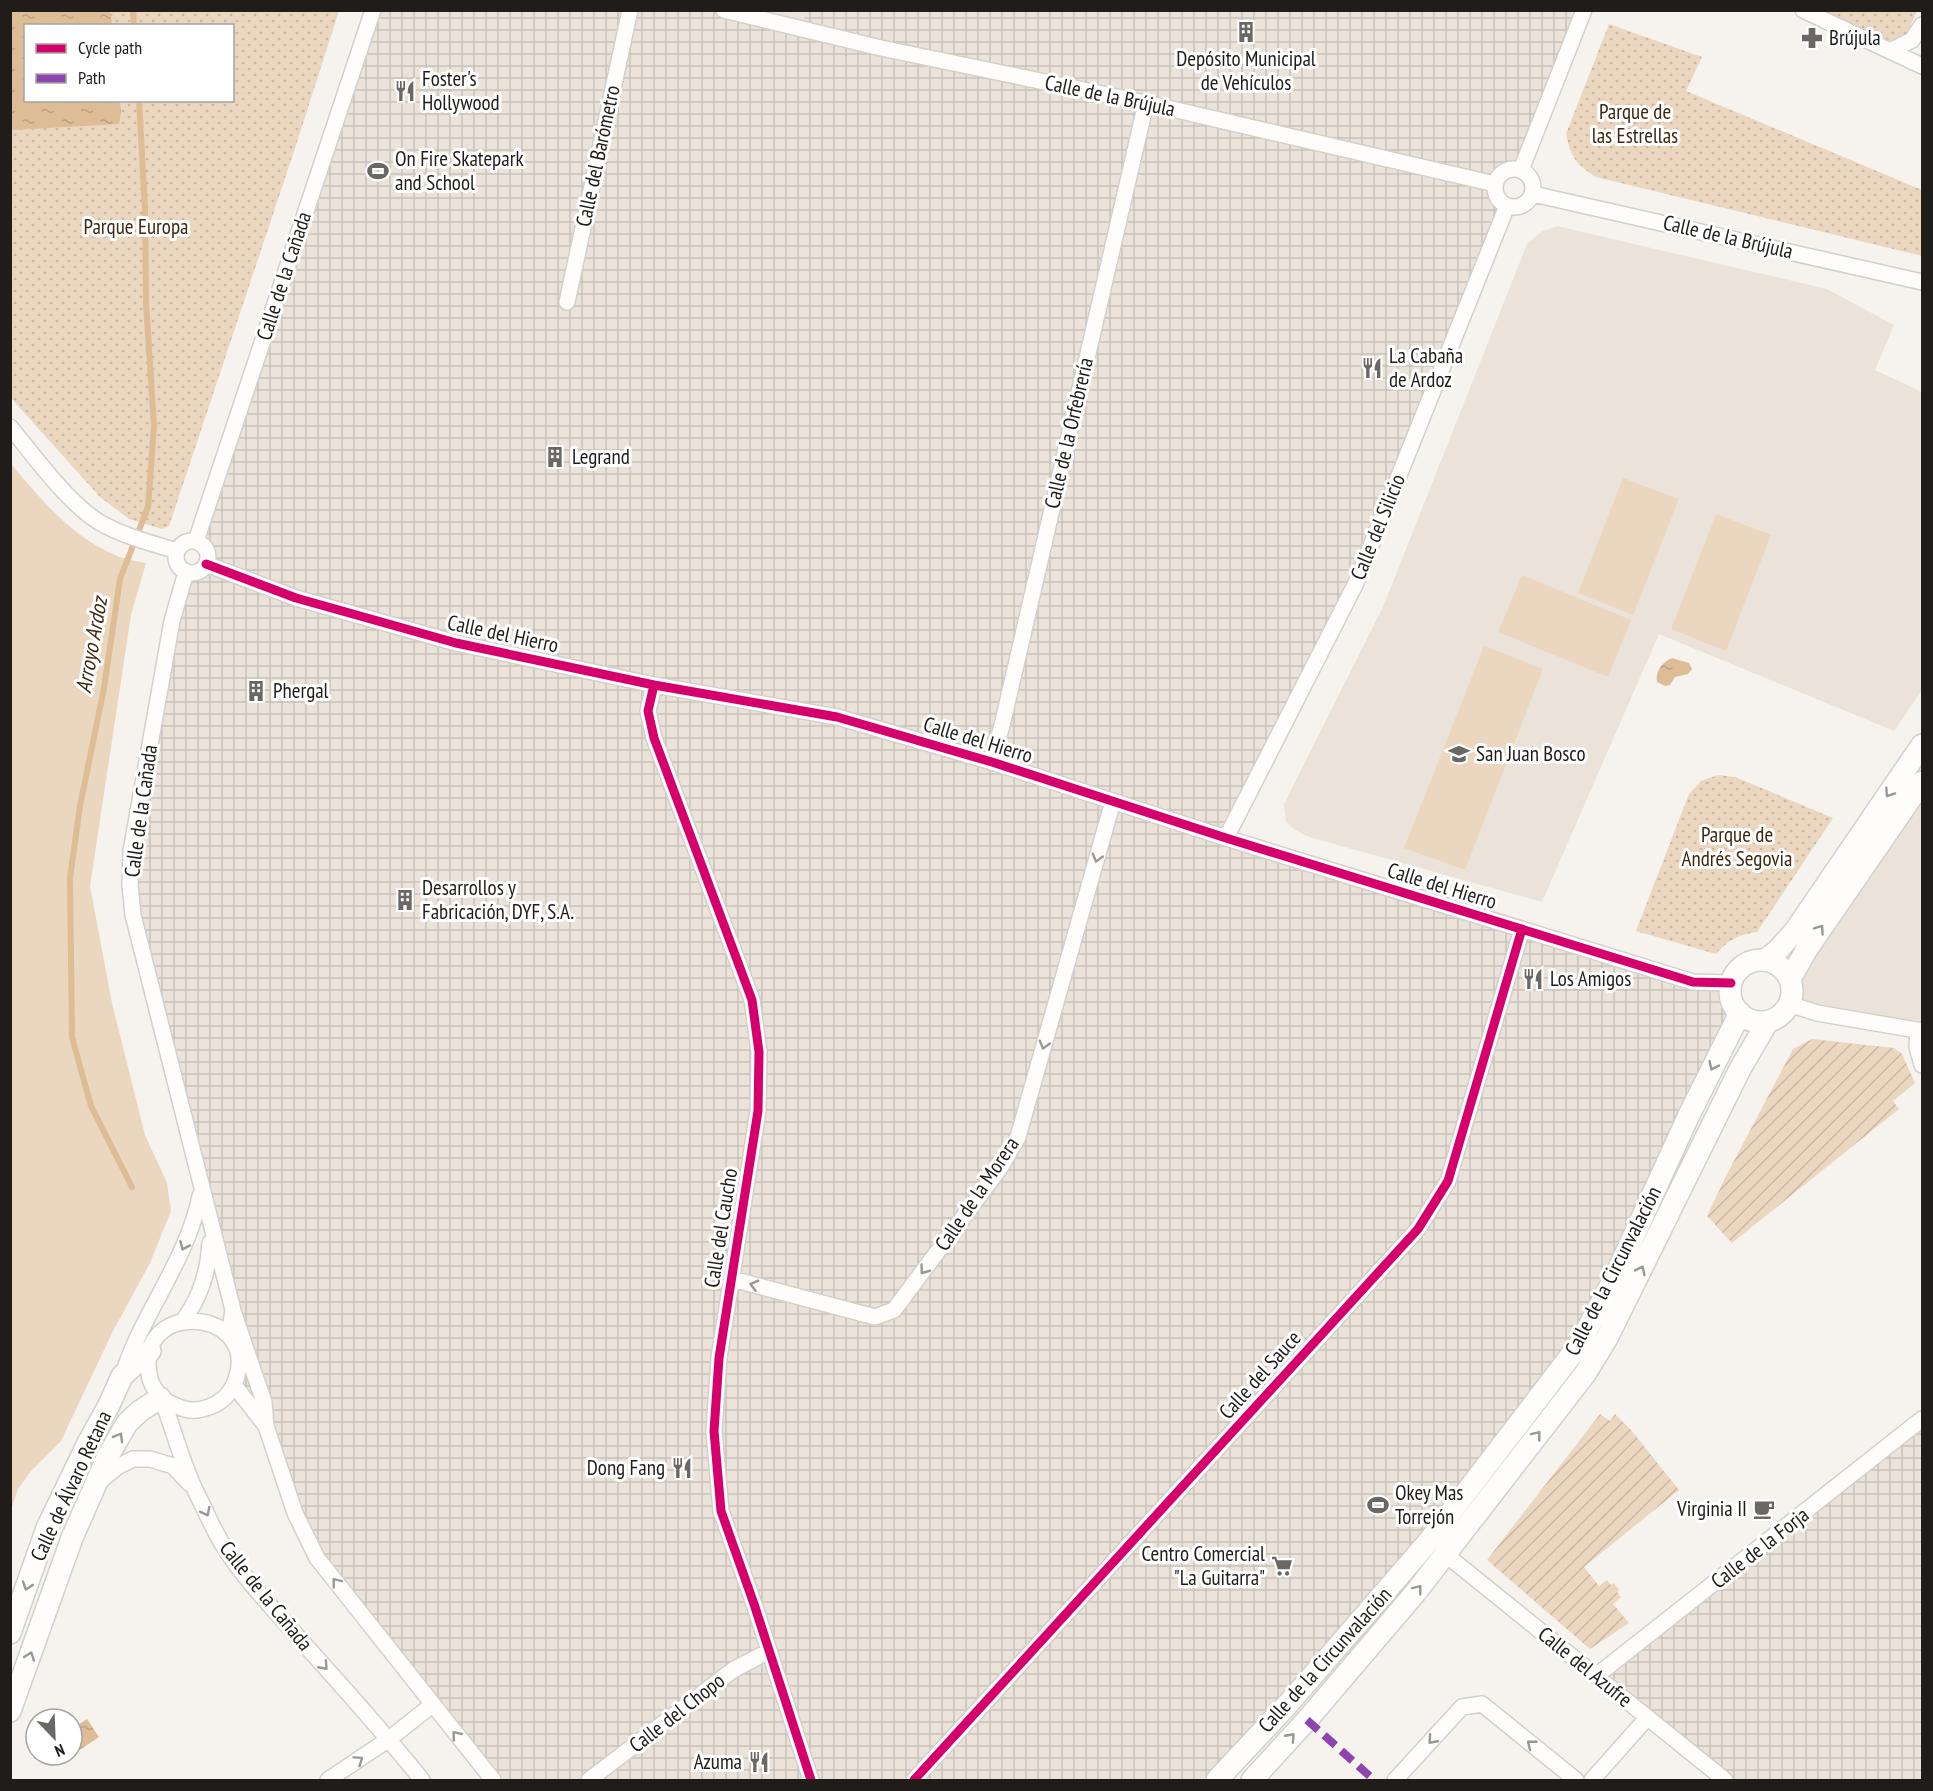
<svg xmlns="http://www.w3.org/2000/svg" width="1933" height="1791" font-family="'PT Sans Narrow',sans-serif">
  <defs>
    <pattern id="industrial-grid" width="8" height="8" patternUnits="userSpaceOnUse" patternTransform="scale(1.5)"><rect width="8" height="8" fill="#ebe3da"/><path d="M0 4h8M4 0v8" fill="none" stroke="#c9c2ba"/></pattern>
    <pattern id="park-dots" width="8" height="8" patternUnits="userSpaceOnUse" patternTransform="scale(1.5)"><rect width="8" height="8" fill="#ebd6c0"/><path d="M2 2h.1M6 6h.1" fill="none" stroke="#c9b7a4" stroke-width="1.8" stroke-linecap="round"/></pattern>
    <pattern id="garden-furrows" width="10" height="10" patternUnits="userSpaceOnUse" patternTransform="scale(1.5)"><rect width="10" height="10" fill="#ebd6c0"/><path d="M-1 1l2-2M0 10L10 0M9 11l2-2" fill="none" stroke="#c9b7a4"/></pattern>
    <pattern id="water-ripples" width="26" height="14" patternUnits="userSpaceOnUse" patternTransform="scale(1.5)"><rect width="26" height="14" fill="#ddbc96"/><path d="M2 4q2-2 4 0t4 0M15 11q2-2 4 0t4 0" fill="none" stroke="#bda181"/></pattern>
  </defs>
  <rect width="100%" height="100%" fill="#f6f2ee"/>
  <!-- built -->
  <path fill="#ebe3da" d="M724,11h82l-4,18z
    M1557,226l270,63 67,36 -19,45 47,22v298l-28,41 -235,-97 -117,268 -233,-65 -14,-7 -9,-8 -2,-18 99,-197 144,-363 14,-12z
    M1922,782v249l-133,-27 3,-9v-9z"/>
  <!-- industrial -->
  <path fill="url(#industrial-grid)" d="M806,10l778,1 -63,159 -11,-1 -11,7 -4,8v8l5,9 7,5 -151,377 -130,255 467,144 38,1v17l4,7 -156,338 -362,435h-724l-176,-222 -51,-132 -32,-41 -1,-75 -103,-425 42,-264 21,-48 6,-2 7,-7 1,-14 -5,-6 171,-533h351l78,18z
    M1922,1419v361h-197l-129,-104z"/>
  <!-- grass -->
  <path fill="#ebd6c0" d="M11,464c30,35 59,72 104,91 9,4 21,6 31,8l-15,52 -41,271 22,117 33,132 22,48 4,28 -21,52 -37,68 -52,110 -30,30 -13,18 -7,21z
    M1623,478l56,21 -46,116 -55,-22z
    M1716,514l55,21 -45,116 -55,-22z
    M1522,575l109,45 -23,57 -110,-45z
    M1484,646l59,23 -78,201 -61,-22z"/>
  <!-- park -->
  <path fill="url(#park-dots)" fill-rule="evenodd" d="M10,11h329l-43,134 -127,381 -7,3 -33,-10 -29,-22 -89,-99zM26,26h206v74h-206z
    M1819,11h98l-10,22 -12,10z
    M1609,24l93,33 -16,34 236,99v66l-326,-79c-20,-13 -25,-19 -30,-43z
    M1718,775l17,2 98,41 -76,114c-18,2 -30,9 -41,22l-80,-23 53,-137 12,-13z"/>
  <!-- garden -->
  <path fill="url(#garden-furrows)" d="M1812,1039l82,9 8,6 13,29 -22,18 6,8 -167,134 -25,-27 19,-40 67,-127z
    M1600,1414l10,7 5,-7 16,16 48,60 -95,77 15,19 8,-6 4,5 3,-2 5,7 -2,2 4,5 -8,7 16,19 -39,26 -103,-89z"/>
  <!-- water -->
  <path fill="url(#water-ripples)" d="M11,10l99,1 2,14 -86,1v74l94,1 1,11 -2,12 -106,6 -3,-4z
    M1672,658l17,5 3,6 -4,5 -13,3 -5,8 -5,1 -8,-4c-2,-10 5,-20 15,-24z
    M87,1719l12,18 -36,24 -4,-6h13v-26z"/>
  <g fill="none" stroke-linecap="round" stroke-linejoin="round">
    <!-- stream -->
    <path stroke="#ddbc96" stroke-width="6" d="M133,10l1,16
      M132,1187l-41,-81 -19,-69 -2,-159 10,-72 24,-118 16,-109 28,-72 6,-81 -8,-123 -1,-94 -6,-109"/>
    <defs>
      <path id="street" d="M724,10l157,38 265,55 349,81
        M1803,10l119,56
        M1892,50l20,-10 10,-15
        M1495 188a19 19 0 1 1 38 0a19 19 0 1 1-38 0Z
        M1521,170l63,-160
        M1533,194l389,88
        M567,302l63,-292
        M10,427c25,30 57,75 89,95 24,14 52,21 78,29
        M196,541l177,-531
        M176 557a16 16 0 1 1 32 0a16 16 0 1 1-32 0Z
        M206,564l90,34 160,45 198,42 183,32 155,45 234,76 467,144 38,1
        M186,572l-14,49 -41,230 -1,34 3,30 100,395 -4,26
        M654,685l-6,26 6,27 98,262 7,52 -1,59 -39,247 -5,73 7,80 33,93 57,176
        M992,762l11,-41 143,-618
        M1226,838l130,-255 151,-377
        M1789,1004l28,9 105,18
        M1918,1031l-1,16 5,18
        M732,1279l143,38 19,-7 106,-142 18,-31 95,-336
        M234,1314l30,88 2,24
        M183,1321c18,-25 25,-49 27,-78
        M123,1374c20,-62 64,-114 77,-178
        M234,1385l32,41 29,87 22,45 176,222
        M162,1399c20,11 32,16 54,5 11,-6 18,-17 21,-28 20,-69 -106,-78 -87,3 2,9 10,15 13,23 12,31 20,65 35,94 8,16 15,33 25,49 20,33 49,62 74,91 43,48 86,95 125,144
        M99,1482l18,-15 16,-8h17l23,7 16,17
        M1445,1554l280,226
        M1596,1676l326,-257
        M328,1780l61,-41 43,-34
        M589,1780l144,-110 36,-19
        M914,1780l504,-551 30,-48 74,-252
        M1395,1780l67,-73 20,-3 94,76
        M1592,1780l55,-62"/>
      <path id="secondary" d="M1765,960l12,-9 18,-20 127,-186
        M1730 991a31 31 0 1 1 62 0a31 31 0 1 1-62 0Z
        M1790,979l17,-30 115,-167
        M10,1633l37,-105 41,-85 21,-38 13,-29 28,-25
        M10,1711l62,-173 36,-82 19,-33 13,-12 20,-13
        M1217,1780l72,-77 140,-162 150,-196 35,-66 75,-164 51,-102
        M1252,1780l55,-60 109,-128 169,-218 22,-36 133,-269 28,-48"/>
    </defs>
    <!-- street casing -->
    <use href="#street" stroke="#d3d0cc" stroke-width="18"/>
    <!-- secondary casing -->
    <use href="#secondary" stroke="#d3d0cc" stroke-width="24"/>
    <!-- street -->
    <use href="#street" stroke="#fefdfc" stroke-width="15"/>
    <!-- secondary -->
    <use href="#secondary" stroke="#fefdfc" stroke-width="21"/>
    <!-- quiet -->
    <path stroke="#8e44ad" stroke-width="8" stroke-dasharray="15 8" stroke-linecap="butt" d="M1307,1720l67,60"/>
    <defs>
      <path id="cycleway" d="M206,564l90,34 160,45 198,42 183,32 155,45 234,76 467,144 38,1
        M654,685l-6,26 6,27 98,262 7,52 -1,59 -39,247 -5,73 7,80 33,93 57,176
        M914,1780l504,-551 30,-48 74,-252"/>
    </defs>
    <!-- cycleway casing -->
    <use href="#cycleway" stroke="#fff" stroke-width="13"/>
    <!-- cycleway -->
    <use href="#cycleway" stroke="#d6006c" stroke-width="9"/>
  </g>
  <!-- one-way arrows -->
  <defs><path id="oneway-chevron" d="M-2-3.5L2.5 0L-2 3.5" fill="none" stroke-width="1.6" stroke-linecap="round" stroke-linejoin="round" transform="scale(1.5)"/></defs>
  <g stroke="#9a9896">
    <use href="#oneway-chevron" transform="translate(1889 793) rotate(124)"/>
    <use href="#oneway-chevron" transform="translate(1097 858) rotate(106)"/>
    <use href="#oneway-chevron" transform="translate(1820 929) rotate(-55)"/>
    <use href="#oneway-chevron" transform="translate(1044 1045) rotate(106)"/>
    <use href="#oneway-chevron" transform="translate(1713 1066) rotate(115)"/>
    <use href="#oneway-chevron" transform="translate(184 1246) rotate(114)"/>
    <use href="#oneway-chevron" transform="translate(924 1270) rotate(127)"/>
    <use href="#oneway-chevron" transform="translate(1641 1270) rotate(-64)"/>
    <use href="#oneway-chevron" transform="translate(754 1285) rotate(-165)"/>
    <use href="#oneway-chevron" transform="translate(1537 1435) rotate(-52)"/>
    <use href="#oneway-chevron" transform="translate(119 1437) rotate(-60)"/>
    <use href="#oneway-chevron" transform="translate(206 1512) rotate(63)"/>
    <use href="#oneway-chevron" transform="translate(336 1582) rotate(-128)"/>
    <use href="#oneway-chevron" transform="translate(27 1586) rotate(109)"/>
    <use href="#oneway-chevron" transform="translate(1418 1589) rotate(-52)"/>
    <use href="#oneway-chevron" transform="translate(30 1656) rotate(-70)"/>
    <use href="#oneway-chevron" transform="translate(324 1666) rotate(48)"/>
    <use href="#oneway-chevron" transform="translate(456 1735) rotate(-129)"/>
    <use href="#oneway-chevron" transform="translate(1291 1737) rotate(-48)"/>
    <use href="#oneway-chevron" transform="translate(1432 1740) rotate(132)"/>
    <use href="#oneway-chevron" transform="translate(1531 1744) rotate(-141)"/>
    <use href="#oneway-chevron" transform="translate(359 1760) rotate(-34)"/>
  </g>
  <!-- icons -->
  <defs>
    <symbol id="building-bare" viewBox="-9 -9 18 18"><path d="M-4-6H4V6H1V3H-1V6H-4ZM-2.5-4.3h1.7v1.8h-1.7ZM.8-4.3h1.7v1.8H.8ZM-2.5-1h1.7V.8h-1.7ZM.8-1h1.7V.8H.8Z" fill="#6a6764" stroke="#fff" stroke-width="2.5" paint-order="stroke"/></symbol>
    <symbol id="pharmacy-bare" viewBox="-9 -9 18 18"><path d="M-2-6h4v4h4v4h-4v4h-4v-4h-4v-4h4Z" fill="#6a6764" stroke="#fff" stroke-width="2.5" paint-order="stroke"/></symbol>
    <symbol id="restaurant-bare" viewBox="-9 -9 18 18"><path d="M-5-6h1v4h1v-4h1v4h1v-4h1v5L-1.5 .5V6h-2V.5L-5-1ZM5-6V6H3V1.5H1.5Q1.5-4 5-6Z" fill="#6a6764" stroke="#fff" stroke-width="2.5" paint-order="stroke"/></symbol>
    <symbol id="stadium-bare" viewBox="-9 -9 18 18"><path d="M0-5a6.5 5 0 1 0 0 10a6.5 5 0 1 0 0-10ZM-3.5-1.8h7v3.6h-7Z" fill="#6a6764" stroke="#fff" stroke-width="2.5" paint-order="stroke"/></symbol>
    <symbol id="school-bare" viewBox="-9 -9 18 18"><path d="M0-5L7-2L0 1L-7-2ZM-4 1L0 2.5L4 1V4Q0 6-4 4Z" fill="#6a6764" stroke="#fff" stroke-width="2.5" paint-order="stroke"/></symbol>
    <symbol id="cafe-bare" viewBox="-9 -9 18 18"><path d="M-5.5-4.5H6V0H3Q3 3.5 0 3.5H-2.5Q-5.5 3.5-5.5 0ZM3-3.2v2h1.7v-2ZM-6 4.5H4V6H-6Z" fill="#6a6764" stroke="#fff" stroke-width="2.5" paint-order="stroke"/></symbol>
    <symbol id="supermarket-bare" viewBox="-9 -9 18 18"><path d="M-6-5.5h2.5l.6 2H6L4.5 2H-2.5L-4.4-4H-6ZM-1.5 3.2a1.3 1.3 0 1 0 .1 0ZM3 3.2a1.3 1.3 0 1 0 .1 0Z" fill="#6a6764" stroke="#fff" stroke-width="2.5" paint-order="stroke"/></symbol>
  </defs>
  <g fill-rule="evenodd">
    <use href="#building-bare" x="1231" y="17" width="30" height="30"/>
    <use href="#pharmacy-bare" x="1797" y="23" width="30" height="30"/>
    <use href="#restaurant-bare" x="390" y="76" width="30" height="30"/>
    <use href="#stadium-bare" x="363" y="156" width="30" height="30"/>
    <use href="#restaurant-bare" x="1357" y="353" width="30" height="30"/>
    <use href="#building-bare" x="540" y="442" width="30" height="30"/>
    <use href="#building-bare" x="241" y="676" width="30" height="30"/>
    <use href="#school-bare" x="1444" y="739" width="30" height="30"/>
    <use href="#building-bare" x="390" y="885" width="30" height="30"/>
    <use href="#restaurant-bare" x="1518" y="964" width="30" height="30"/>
    <use href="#restaurant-bare" x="667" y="1453" width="30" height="30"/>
    <use href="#stadium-bare" x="1363" y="1490" width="30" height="30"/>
    <use href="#cafe-bare" x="1749" y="1494" width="30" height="30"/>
    <use href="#supermarket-bare" x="1267" y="1551" width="30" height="30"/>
    <use href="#restaurant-bare" x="744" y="1747" width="30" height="30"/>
  </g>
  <g text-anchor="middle" stroke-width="6" stroke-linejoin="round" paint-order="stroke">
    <!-- poi labels -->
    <g font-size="21" fill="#1f1c1a" stroke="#fff" text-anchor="start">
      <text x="1829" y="45">Brújula</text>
      <text x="1246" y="66" text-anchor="middle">Depósito Municipal<tspan x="1246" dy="24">de Vehículos</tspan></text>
      <text x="422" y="86">Foster's<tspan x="422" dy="24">Hollywood</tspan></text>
      <text x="395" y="166">On Fire Skatepark<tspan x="395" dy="24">and School</tspan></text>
      <text x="1389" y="363">La Cabaña<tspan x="1389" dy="24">de Ardoz</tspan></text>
      <text x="572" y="464">Legrand</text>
      <text x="273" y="698">Phergal</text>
      <text x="1476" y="761">San Juan Bosco</text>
      <text x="422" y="895">Desarrollos y<tspan x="422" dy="24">Fabricación, DYF, S.A.</tspan></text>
      <text x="1550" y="986">Los Amigos</text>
      <text x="665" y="1475" text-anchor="end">Dong Fang</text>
      <text x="1395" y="1500">Okey Mas<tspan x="1395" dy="24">Torrejón</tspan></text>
      <text x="1747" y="1516" text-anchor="end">Virginia II</text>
      <text x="1265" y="1561" text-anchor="end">Centro Comercial<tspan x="1265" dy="24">"La Guitarra"</tspan></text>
      <text x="742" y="1769" text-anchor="end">Azuma</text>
    </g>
    <!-- street labels -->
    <g font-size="21" fill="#1f1c1a" stroke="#fff">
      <text transform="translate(1110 96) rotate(12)" y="7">Calle de la Brújula</text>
      <text transform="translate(598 156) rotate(-78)" y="7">Calle del Barómetro</text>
      <text transform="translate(1728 237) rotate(13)" y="7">Calle de la Brújula</text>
      <text transform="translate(284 276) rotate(-72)" y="7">Calle de la Cañada</text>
      <text transform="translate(1069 433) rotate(-77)" y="7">Calle de la Orfebrería</text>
      <text transform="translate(1378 527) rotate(-68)" y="7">Calle del Silicio</text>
      <text transform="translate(503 634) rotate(12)" y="7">Calle del Hierro</text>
      <text transform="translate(978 740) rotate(17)" y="7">Calle del Hierro</text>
      <text transform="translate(141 811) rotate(-82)" y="7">Calle de la Cañada</text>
      <text transform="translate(1442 886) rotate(17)" y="7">Calle del Hierro</text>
      <text transform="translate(977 1194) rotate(-56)" y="7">Calle de la Morera</text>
      <text transform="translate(721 1228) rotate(-81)" y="7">Calle del Caucho</text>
      <text transform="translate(1613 1271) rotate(-63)" y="7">Calle de la Circunvalación</text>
      <text transform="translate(1260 1375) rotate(-48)" y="7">Calle del Sauce</text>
      <text transform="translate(71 1486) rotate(-65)" y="7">Calle de Álvaro Retana</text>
      <text transform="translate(1760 1548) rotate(-38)" y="7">Calle de la Forja</text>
      <text transform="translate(266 1596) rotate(51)" y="7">Calle de la Cañada</text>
      <text transform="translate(1325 1660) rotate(-48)" y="7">Calle de la Circunvalación</text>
      <text transform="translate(1585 1667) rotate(39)" y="7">Calle del Azufre</text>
      <text transform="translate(677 1713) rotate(-38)" y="7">Calle del Chopo</text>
    </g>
    <!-- park labels -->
    <g font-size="21" fill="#3c2911" stroke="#fff">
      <text x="1635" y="119">Parque de<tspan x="1635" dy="24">las Estrellas</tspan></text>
      <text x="136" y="234">Parque Europa</text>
      <text x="1737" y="842">Parque de<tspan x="1737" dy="24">Andrés Segovia</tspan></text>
    </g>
    <!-- water labels -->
    <g font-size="22" font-style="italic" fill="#3d2a12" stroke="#fff">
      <text transform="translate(91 645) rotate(-80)" y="8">Arroyo Ardoz</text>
    </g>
  </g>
  <!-- border -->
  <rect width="1933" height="1791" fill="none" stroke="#1f1c1a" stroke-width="24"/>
  <!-- legend -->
  <rect x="24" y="24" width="210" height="78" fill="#ffffff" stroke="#a5a4a3" stroke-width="1.5"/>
  <rect x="36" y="44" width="30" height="9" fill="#d6006c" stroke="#a5a4a3" stroke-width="1.5"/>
  <text x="78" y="54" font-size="18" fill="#1f1c1a">Cycle path</text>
  <rect x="36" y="74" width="30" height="9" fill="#8e44ad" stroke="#a5a4a3" stroke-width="1.5"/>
  <text x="78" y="84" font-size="18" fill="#1f1c1a">Path</text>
  <!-- north arrow -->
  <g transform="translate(54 1737) rotate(157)"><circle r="28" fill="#ffffff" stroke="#a5a4a3" stroke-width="1.5"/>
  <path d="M0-4.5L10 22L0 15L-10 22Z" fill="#6a6764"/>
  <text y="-9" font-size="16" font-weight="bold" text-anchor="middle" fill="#1f1c1a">N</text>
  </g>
</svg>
